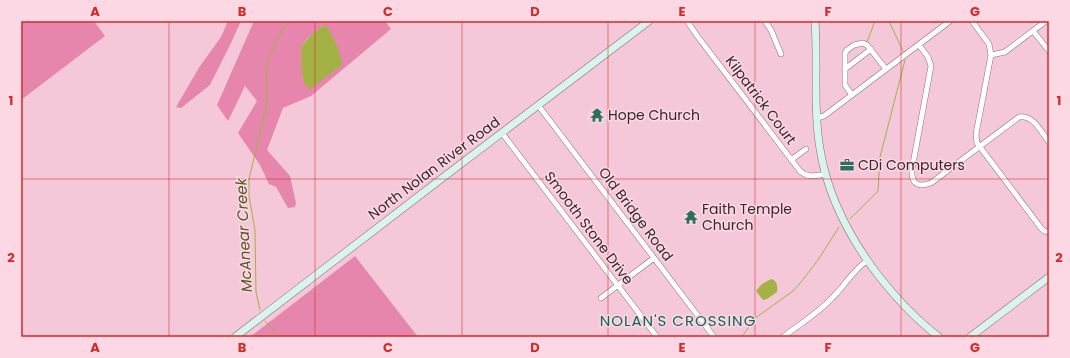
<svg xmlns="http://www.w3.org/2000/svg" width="1070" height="358" font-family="Poppins,sans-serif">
  <rect width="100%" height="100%" fill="#f4c8d8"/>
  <!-- green -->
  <path fill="#e686ac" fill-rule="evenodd" d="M21,21h73l11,15 -84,64z
    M228,21h13l-10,22 -21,42 -29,23 -5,-1 24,-41 21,-29z
    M254,21h131l6,8 -80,67 -28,12 -16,42 23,26 6,27 -1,4 -7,1 -12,-21 -7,-3 -9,-19 -22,-32 19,-32 -12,-15 -17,35 -11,-16zM322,26l-19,54 -2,-33 6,-8z
    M355,256l63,81h-168z"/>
  <!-- water -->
  <path fill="#a4b144" d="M326,25c8,13 14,25 16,40l-32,24c-11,-6 -8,-30 -9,-42 6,-7 15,-19 25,-22z
    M771,279c6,1 7,8 6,13l-10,7 -4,1 -7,-9 6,-7z"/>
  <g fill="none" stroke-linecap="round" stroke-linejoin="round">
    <!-- stream -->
    <path stroke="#a4b144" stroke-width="1" d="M889,21l14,30
      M867,42l8,-21
      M850,219l28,-28 2,-34 25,-97
      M260,310l-4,-18 -1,-62 -6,-34v-17l18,-75c2,-14 -3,-29 1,-43 3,-12 14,-29 19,-40
      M265,321l15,16
      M742,337l12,-18 39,-28 8,-9 17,-22 21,-33"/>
    <defs>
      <path id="street" d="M687,21l11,16 102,134c8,7 15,5 25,3
        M765,21l6,9 10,24
        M972,21l17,23 2,11 -15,79 1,9 64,85 3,3 5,1
        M1033,31l16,20
        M919,45l9,12 3,9 -19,103c-1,14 5,19 19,14l88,-66c15,-2 22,15 30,25
        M991,55l14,-3 41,-31
        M845,69l26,-20
        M852,95l-7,-10v-32l2,-3 7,-5 9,-2 4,2 19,24
        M538,105l176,232
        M817,118l7,-2 126,-95
        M502,133l155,204
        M791,160l15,-11
        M601,298l53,-40
        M783,337c17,-13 37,-25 51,-41 12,-12 19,-26 34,-36"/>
      <path id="secondary" d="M815,21c3,42 -2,86 5,128 7,44 26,82 52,118 20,27 41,50 67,70
        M235,337l206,-158 208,-158
        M970,337l79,-60"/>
    </defs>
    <!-- street casing -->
    <use href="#street" stroke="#916b79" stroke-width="6"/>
    <!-- secondary casing -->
    <use href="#secondary" stroke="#916b79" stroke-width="8"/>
    <!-- street -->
    <use href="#street" stroke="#fff" stroke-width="5"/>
    <!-- secondary -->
    <use href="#secondary" stroke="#d8f4ed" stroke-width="7"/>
  </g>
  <!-- grid -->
  <path fill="none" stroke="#d62828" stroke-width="1" stroke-opacity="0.55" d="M169,21v316M315,21v316M462,21v316M608,21v316M755,21v316M901,21v316M21,179h1028"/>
  <!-- icons -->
  <defs>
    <symbol id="temple-bare" viewBox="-9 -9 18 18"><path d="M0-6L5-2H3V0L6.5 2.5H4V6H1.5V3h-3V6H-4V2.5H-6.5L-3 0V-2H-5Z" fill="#2c6f5f" stroke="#fcd8e4" stroke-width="2.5" paint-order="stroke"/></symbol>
    <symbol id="office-bare" viewBox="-9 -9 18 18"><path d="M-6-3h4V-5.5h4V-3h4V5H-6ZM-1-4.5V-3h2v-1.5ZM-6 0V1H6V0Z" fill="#2c6f5f" stroke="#fcd8e4" stroke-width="2.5" paint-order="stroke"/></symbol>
  </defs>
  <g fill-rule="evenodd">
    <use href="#temple-bare" x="587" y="105" width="20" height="20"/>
    <use href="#office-bare" x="837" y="155" width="20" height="20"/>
    <use href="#temple-bare" x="681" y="207" width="20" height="20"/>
  </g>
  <g text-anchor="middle" stroke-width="3" stroke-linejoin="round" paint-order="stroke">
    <!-- street labels -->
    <g font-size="14" fill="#38282e" stroke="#fcd8e4">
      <text transform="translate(761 100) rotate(53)" y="5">Kilpatrick Court</text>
      <text transform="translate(434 168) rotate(-37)" y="5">North Nolan River Road</text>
      <text transform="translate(636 214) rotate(53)" y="5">Old Bridge Road</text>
      <text transform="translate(589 228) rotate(53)" y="5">Smooth Stone Drive</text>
    </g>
    <!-- poi labels -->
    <g font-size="14" fill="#38282e" stroke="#fcd8e4" text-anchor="start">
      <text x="608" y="120">Hope Church</text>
      <text x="858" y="170">CDi Computers</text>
      <text x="702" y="214">Faith Temple<tspan x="702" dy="16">Church</tspan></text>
    </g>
    <!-- water labels -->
    <g font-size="15" font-style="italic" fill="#535a22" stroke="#fcd8e4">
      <text transform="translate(244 235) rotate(-93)" y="5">McAnear Creek</text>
    </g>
    <!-- neighbourhood labels -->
    <g font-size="15" letter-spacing="1" fill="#136655" stroke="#fcd8e4">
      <text x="678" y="326">NOLAN'S CROSSING</text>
    </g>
  </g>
  <!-- border -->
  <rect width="1070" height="358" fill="none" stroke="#fcd8e4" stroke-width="44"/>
  <rect x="22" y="22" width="1026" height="314" fill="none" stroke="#d62828" stroke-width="1.5"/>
  <g font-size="13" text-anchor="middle" font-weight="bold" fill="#d62828">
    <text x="95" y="16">A</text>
    <text x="242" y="16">B</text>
    <text x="388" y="16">C</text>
    <text x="535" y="16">D</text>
    <text x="682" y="16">E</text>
    <text x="828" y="16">F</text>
    <text x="975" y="16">G</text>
    <text x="11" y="105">1</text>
    <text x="1059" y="105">1</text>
    <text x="11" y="262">2</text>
    <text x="1059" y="262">2</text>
    <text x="95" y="352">A</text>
    <text x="242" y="352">B</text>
    <text x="388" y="352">C</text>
    <text x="535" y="352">D</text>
    <text x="682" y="352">E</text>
    <text x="828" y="352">F</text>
    <text x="975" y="352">G</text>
  </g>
</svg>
